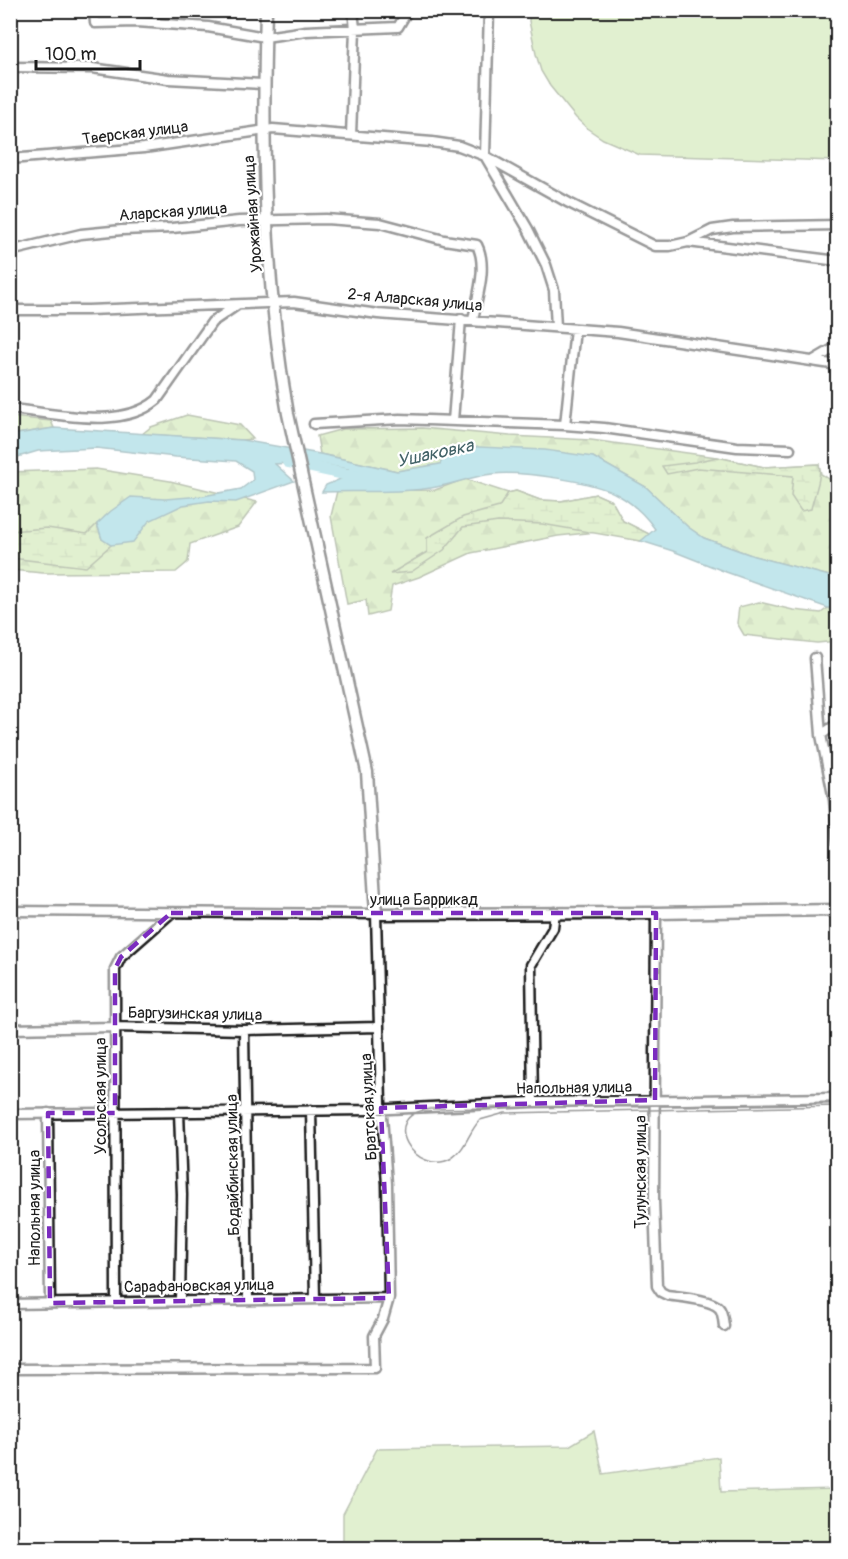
<svg xmlns="http://www.w3.org/2000/svg" width="848" height="1559" font-family="Pangolin,sans-serif">
  <defs>
    <pattern id="forest-firs" width="22" height="20" patternUnits="userSpaceOnUse" patternTransform="scale(1.5)"><rect width="22" height="20" fill="#bdde97"/><path d="M5 1l3.5 6h-7zM16 11l3.5 6h-7z" fill="#a2be82"/></pattern>
    <pattern id="wetland-marsh" width="20" height="14" patternUnits="userSpaceOnUse" patternTransform="scale(1.5)"><rect width="20" height="14" fill="#bdde97"/><path d="M1 5h8M5 5V1M11 12h8M15 12V8" fill="none" stroke="#a2be82"/></pattern>
  </defs>
  <rect width="100%" height="100%" fill="#fff"/>
  <filter id="ink" filterUnits="userSpaceOnUse"><feTurbulence type="fractalNoise" baseFrequency=".0167" numOctaves="2"/><feDisplacementMap in="SourceGraphic" scale="12" xChannelSelector="R" yChannelSelector="G"/><feConvolveMatrix kernelMatrix="1 2 1 2 8 2 1 2 1" color-interpolation-filters="sRGB"/></filter>
  <g filter="url(#ink)">
    <!-- green -->
    <path fill="#bdde97" stroke="#6c7d5a" stroke-width="1.5" d="M530,10l307,1v150l-197,-6 -37,-16 -15,-10 -12,-11 -26,-32 -9,-15 -5,-17 -7,-33z
      M594,1431l9,43 116,-17 2,35 116,-3v59h-494v-34l34,-65 192,-3z"/>
    <!-- forest -->
    <path fill="url(#forest-firs)" stroke="#6c7d5a" stroke-width="1.5" d="M187,415l53,10 13,14 -11,1 -100,-6 9,-7z
      M11,417l40,4 3,7 -43,7z
      M422,428l88,8 81,4 126,17 47,10 55,-3 2,10 16,10v94l-83,-22 -50,-18 -16,-11 -42,-40 -53,-30 -152,7 -44,7 -77,-17 -3,-18 26,-7z
      M96,469l74,12 87,21 -19,25 -48,17 -2,18 -12,10 -133,1 -32,-3 -1,-98z
      M465,479l43,14 8,-2 24,9 21,1 35,-7 16,7 11,20 28,14 -10,6 -44,-9 -39,4 -87,17 -52,24 -27,9 -4,25 -20,5 -2,-16 -19,4 -16,-88 6,-25 98,-1z
      M759,602l34,8 28,3 7,-5 9,-1v34l-20,2 -73,-8 -7,-12 2,-16z"/>
    <!-- wetland -->
    <path fill="url(#wetland-marsh)" stroke="#6c7d5a" stroke-width="1.5" d="M717,457l47,10 55,-3c3,15 -5,30 -8,45l-10,2 -10,-15 2,-20 -95,-8 -31,6 -5,-8 33,-4z
      M516,491l24,9 21,1 35,-7 16,7 11,20 28,14 -10,6 -99,-17 -44,-2 -35,5 -19,23 -33,22 -21,2 37,-22v-14l36,-21 36,-10 9,-14z
      M97,524l5,15 9,6 -25,22 -75,-9 -1,-27 37,-3 40,6z"/>
    <!-- water -->
    <path fill="#78c8d4" stroke="#53838a" stroke-width="1.5" d="M54,428l188,12 78,14 77,17 43,-7 5,-10 13,-8 87,4 48,7 53,30 42,40 16,11 50,18 83,22v29l-9,1 -102,-36 -53,-21 -32,-10 14,-12c-10,-14 -21,-25 -37,-34 -25,-14 -95,-24 -125,-21 -21,2 -41,11 -62,14 -36,6 -73,2 -109,4l4,-7 17,-7 5,-9 -41,-7 -32,2 19,17 -58,21 -27,-1 -26,4 -34,16 -16,21 -22,3 -9,-6 -5,-15 14,-13 20,-14 34,2 38,-3 38,-7 12,-9 -1,-9 -16,-10 -60,-4 -80,-9 -58,3 -27,8v-24z"/>
    <g fill="none" stroke-linecap="round" stroke-linejoin="round">
      <!-- river -->
      <path stroke="#78c8d4" stroke-width="12" d="M288,462l74,16"/>
      <defs>
        <path id="minor" d="M94,10l1,13 42,-1 71,5 57,10 41,-6 92,-4 10,-17
          M489,10l-4,146 43,73 18,36 8,25 2,37
          M10,67l82,1 76,11 95,5
          M351,135l4,-106 -2,-19
          M10,159l134,-11 129,-19 159,13 27,4 26,10 84,47 86,43h15l18,-4 150,19
          M688,242l24,-12 21,-3 105,-2
          M10,251l71,-17 41,-4 50,-2 67,-7 87,-2 54,4 64,17 33,5c11,22 0,52 -4,75
          M10,310h78l206,-8 84,12 240,18 220,33
          M814,360l24,-14
          M10,409c46,4 110,22 147,-9l55,-78 25,-17
          M453,421l8,-102
          M314,424l86,-5 165,6 39,3 133,19 53,2
          M565,425l10,-96
          M815,658l6,77 13,65 4,44
          M821,735l17,-12
          M10,911l366,3 5,189 6,81 2,114 -6,21 -9,17 1,32 -365,1
          M656,913l-2,288 3,85 4,6 6,3c12,2 44,4 52,13 4,4 4,12 5,18
          M10,1029l104,-2 130,3 135,-3
          M244,1030l4,269
          M533,1102l-2,-137 22,-37 2,-16
          M311,1110l4,188
          M179,1112l3,83 -2,105
          M48,1113l2,190
          M10,1114l360,-4 163,-8 305,-4
          M116,1302l-1,-333 6,-12 50,-44
          M10,1304l379,-6"/>
        <path id="major" d="M266,10c-4,136 -2,271 22,404l79,358 9,142 280,-1 182,-3"/>
      </defs>
      <!-- minor casing -->
      <use href="#minor" stroke="#1c1c1c" stroke-width="13"/>
      <!-- major casing -->
      <use href="#major" stroke="#1c1c1c" stroke-width="15"/>
      <!-- minor -->
      <use href="#minor" stroke="#fff" stroke-width="8"/>
      <!-- major -->
      <use href="#major" stroke="#fff" stroke-width="10"/>
      <!-- tram -->
      <path stroke="#1c1c1c" stroke-width="1.5" d="M838,1102l-408,7c-54,6 -14,70 22,49 14,-9 17,-27 28,-38l25,-7 333,-7"/>
    </g>
  </g>
  <!-- marked area -->
  <path d="M0 0H848V1559H0ZM171,913h485l-1,187 -274,8 8,190 -339,5 -2,-190h67v-144l6,-12z" fill="#fff" fill-opacity=".55" fill-rule="evenodd"/>
  <path fill="none" stroke="#7b2cbf" stroke-width="4.5" stroke-dasharray="12 8" stroke-linejoin="round" d="M171,913h485l-1,187 -274,8 8,190 -339,5 -2,-190h67v-144l6,-12z"/>
  <g text-anchor="middle" stroke-width="4.5" stroke-linejoin="round" paint-order="stroke">
    <!-- street labels -->
    <g font-size="16" fill="#1c1c1c" stroke="#fff">
      <text transform="translate(135 132) rotate(-7)" y="6">Тверская улица</text>
      <text transform="translate(173 211) rotate(-4)" y="6">Аларская улица</text>
      <text transform="translate(252 214) rotate(-94)" y="6">Урожайная улица</text>
      <text transform="translate(415 299) rotate(5)" y="6">2-я Аларская улица</text>
      <text x="424" y="905">улица Баррикад</text>
      <text transform="translate(195 1013) rotate(1)" y="6">Баргузинская улица</text>
      <text transform="translate(574 1087) rotate(-1)" y="6">Напольная улица</text>
      <text transform="translate(100 1096) rotate(-90)" y="6">Усольская улица</text>
      <text transform="translate(368 1107) rotate(-93)" y="6">Братская улица</text>
      <text transform="translate(232 1165) rotate(-91)" y="6">Бодайбинская улица</text>
      <text transform="translate(640 1172) rotate(-90)" y="6">Тулунская улица</text>
      <text transform="translate(34 1208) rotate(-90)" y="6">Напольная улица</text>
      <text transform="translate(199 1285) rotate(-1)" y="6">Сарафановская улица</text>
    </g>
    <!-- water labels -->
    <g font-size="18" font-style="italic" fill="#416166" stroke="#fff">
      <text transform="translate(435 453) rotate(-12)" y="6">Ушаковка</text>
    </g>
  </g>
  <!-- margin -->
  <rect width="848" height="1559" fill="none" stroke="#fff" stroke-width="36"/>
  <rect x="18" y="18" width="812" height="1523" fill="none" stroke="#1c1c1c" stroke-width="2" filter="url(#ink)"/>
  <!-- scale -->
  <path d="M36 60v9h104v-9" fill="none" stroke="#1c1c1c" stroke-width="3"/>
  <text x="45" y="60" font-size="18" fill="#1c1c1c" stroke="#ffffff" stroke-width="4.5" paint-order="stroke">100 m</text>
</svg>
